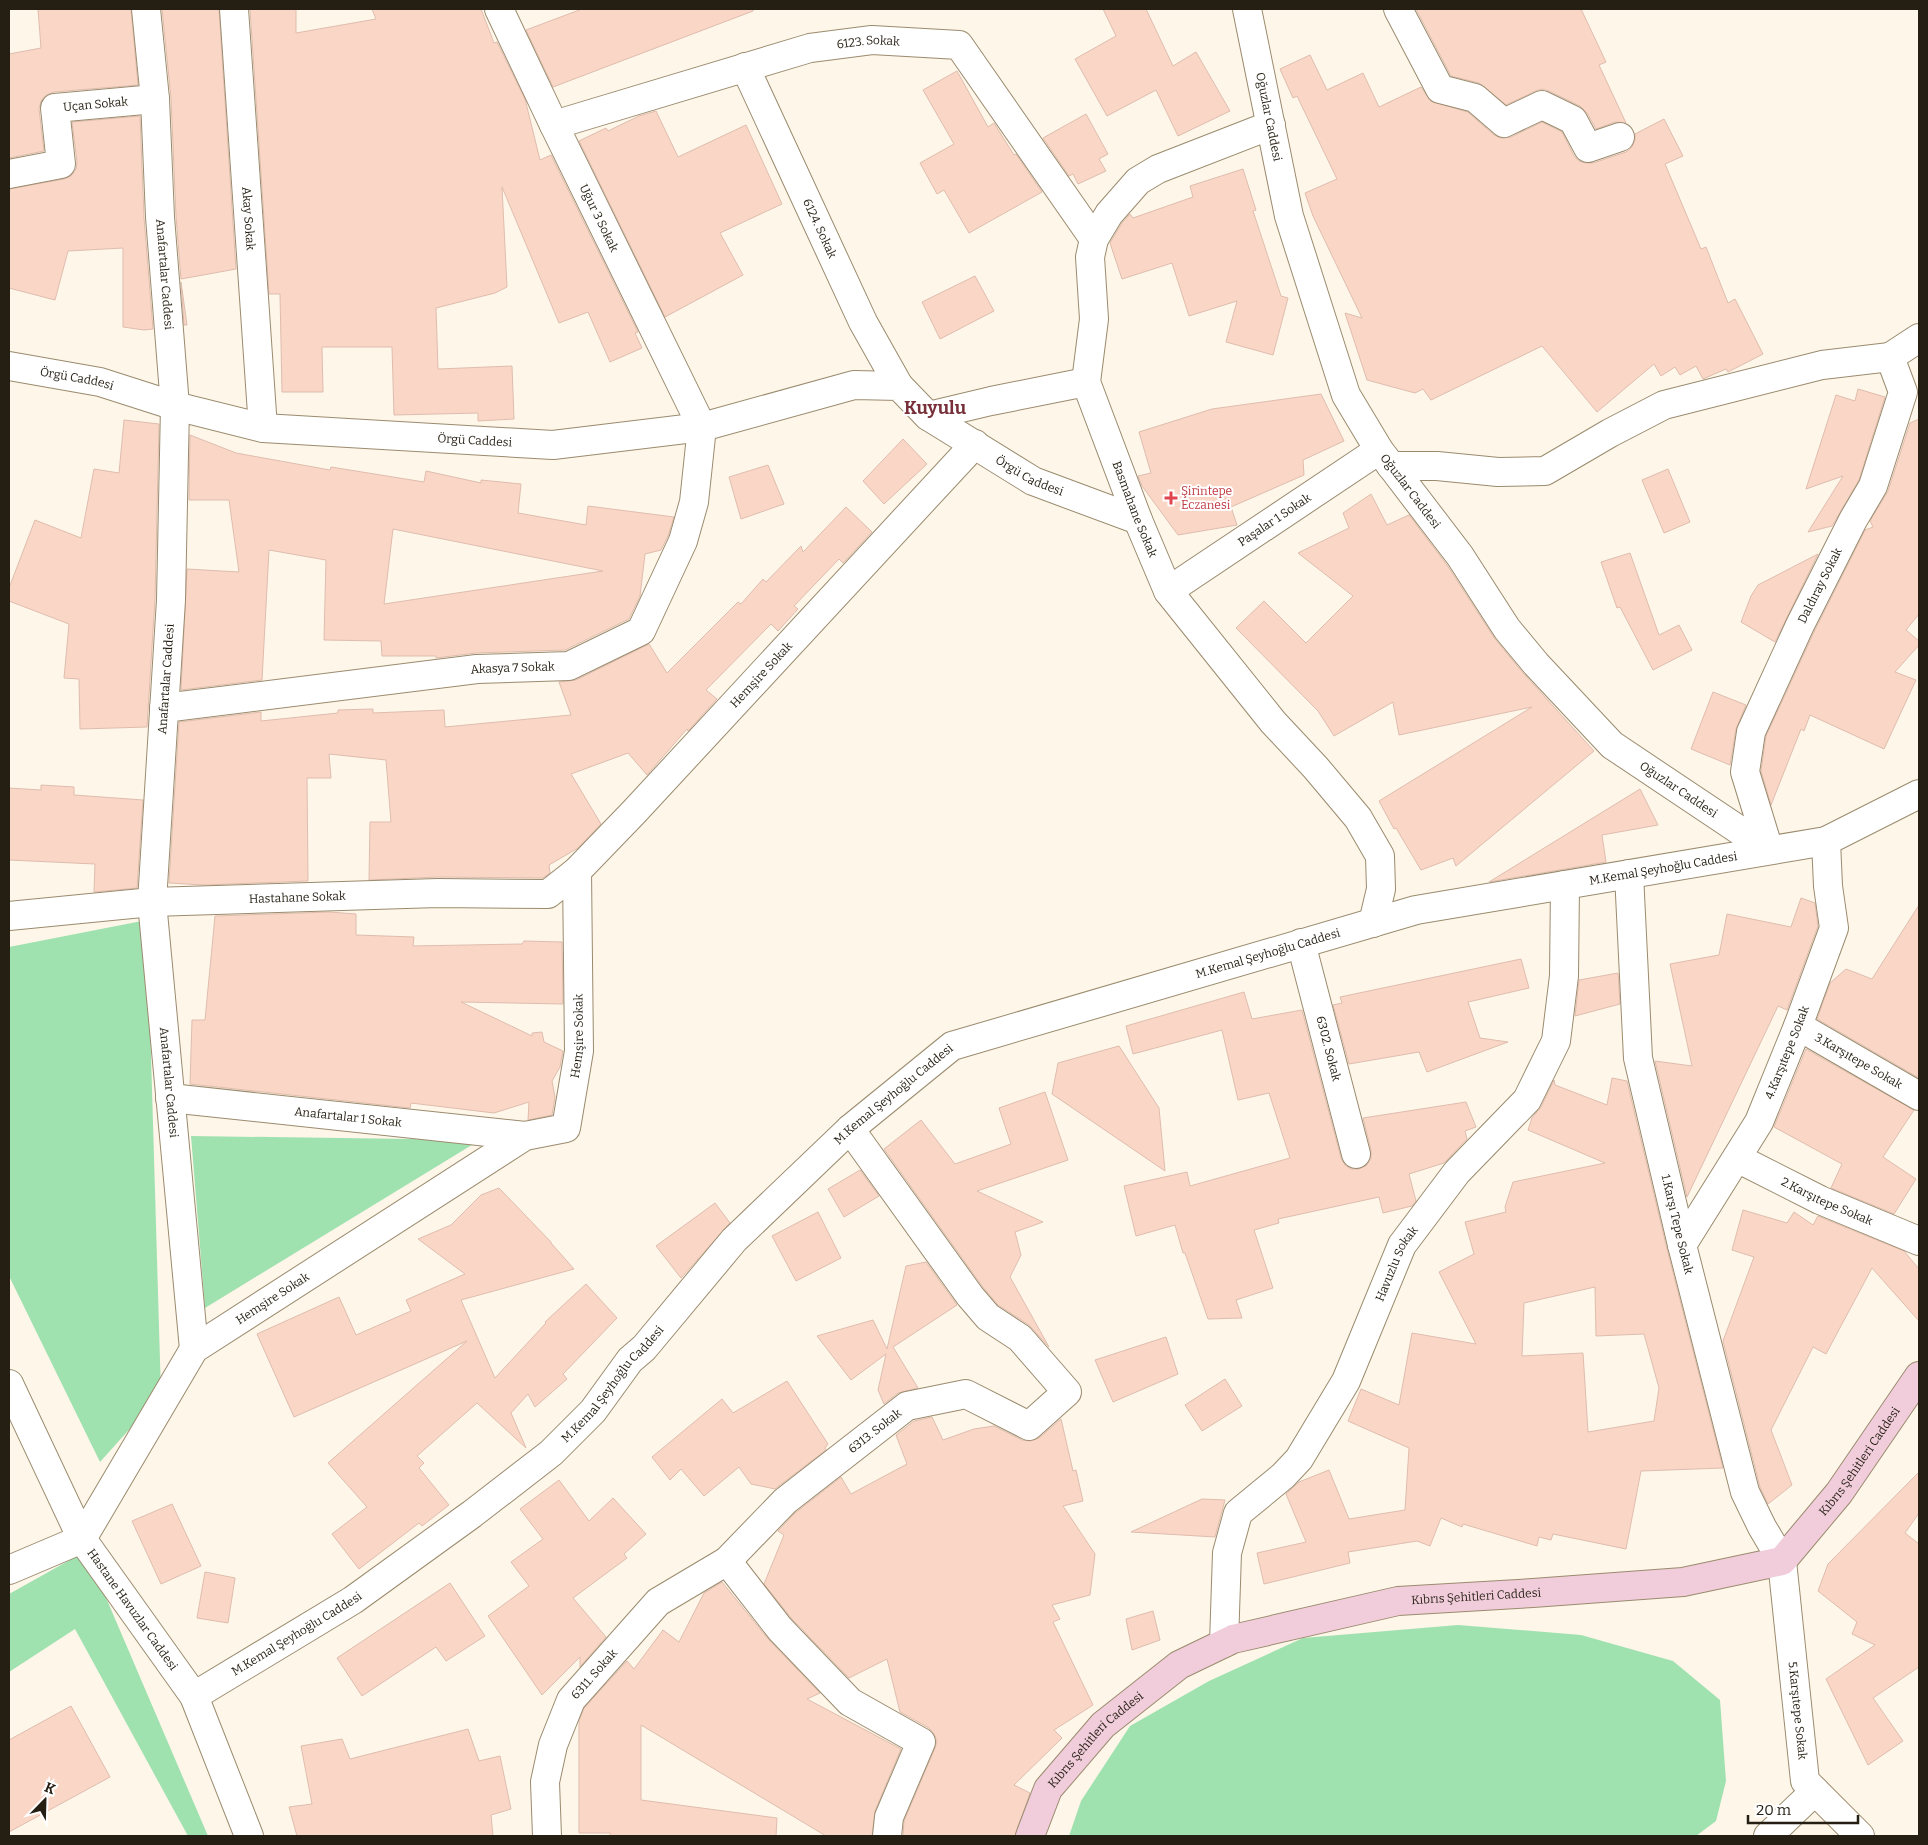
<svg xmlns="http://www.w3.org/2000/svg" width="1928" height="1845" font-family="Bitter,serif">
  <rect width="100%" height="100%" fill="#fdf6e9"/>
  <!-- green -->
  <path fill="#a0e1b0" d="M147,920l14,474 -61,68 -91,-186v-329z
    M191,1136l289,4 -275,168z
    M86,1551l122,285h-20l-113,-207 -66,43v-78z
    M1458,1625l123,10 92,26 47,39 6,81 -10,40 -20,15h-627l12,-35 49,-75 79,-45 94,-43z"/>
  <!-- building -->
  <path fill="#fad6c6" stroke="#dfbdae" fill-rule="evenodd" d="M38,9h93l7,76 -84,7 -8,3 -5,6 -2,8 5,42 -35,7v-104l32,-6z
    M162,9h57l17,260 -55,10 -5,-63 -5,-118z
    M250,9h46v24l80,-14 -4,-10h109l13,34 3,-1 28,57 15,61 11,-5 87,177 -3,1 7,15 -32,14 -22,-50 -29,11 -57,-136 5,100 -12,6 -59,15 2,61 74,-3 2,53 -36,2v-8l-84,2 -2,-68h-70l1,45h-41l-2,-98h-11z
    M582,9h171v2l-200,76 -27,-57z
    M1103,9h43l27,57 23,-14 34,59 -52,25 -22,-46 -49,26 -32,-57 41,-23z
    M1416,9h165l25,53 -7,3 27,58 -11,-1 -19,7 -9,-16 -7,-7 -31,-15 -7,-2 -6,2 -30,14 -27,-22 -28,-7z
    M1310,55l17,35 36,-17 16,34 42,-20 10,14 37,11 26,23 7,3 10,-1 31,-15 20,10 12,24 5,5 6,2h8l33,-11 6,-5 3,-7v-6l29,-15 19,37 -18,8 36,85 5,-2 22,56 7,-4 28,55 -35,18 -2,-3 -23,10 -7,-13 -16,9 -5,-8 -14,9 -7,-12 -57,48 -55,-66 -111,54 -8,-11 -8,4 -48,-13 -22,-67 17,5 -49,-102 -8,-23 32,-14 -40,-83 -4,2 -13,-29z
    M957,71l31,56 6,-4 20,32 2,-1 26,38 -73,41 -25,-43 -7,4 -17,-31 34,-19 -31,-54z
    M656,111l22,46 68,-32 36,79 -62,29 23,42 -78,42 -86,-176 27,-13 2,3 31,-15z
    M1086,114l22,40 -9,5 7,12 -28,13 -5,-10 -4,2 -26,-38z
    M140,116l4,102 9,111 -9,1 -21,-3v-79l-55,3 -13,49 -46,-12v-99l55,-10 7,-3 5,-7 1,-7 -5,-40z
    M1243,169l13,41 -3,1 28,85 7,2 -15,57 -47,-13 11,-41 -48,15 -17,-53 -50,16 -12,-36 12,-20 8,-9 3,4 60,-21 -3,-11z
    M975,276l19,35 -54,28 -18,-37z
    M181,282l6,43h-3z
    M1858,389l27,8 -26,83 -27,46 -24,6 35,-56 -37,13 30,-94 19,6z
    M1321,394l23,47 -41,19 1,15 -73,32 6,18 -59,10 -36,-49 -4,-10 13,-3 -12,-41 73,-23z
    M1919,419v195l-13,16 13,11v4l-24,27 21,8 -32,69 -74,-34 -6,16 -3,-2 -30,76 -10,-34 5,-35 48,-104 51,-102 8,-3 -3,-6 18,-30 22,-68z
    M124,420l35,4 -4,175 -8,128 -67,2 -1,-50 -15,-1 5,-54 -60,-23v-13l26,-68 46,18 13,-69 25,4z
    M190,435l46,18 94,17 1,-3 93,15 2,-11 55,12v-3l40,4 -3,29 68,12 2,-19 86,11 -6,19 -7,14 -16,4 -5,42 -11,23 -64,31 -89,3 -40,5v-2h-54l-1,-15 -57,-1 2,-80 -57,-10 -7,130 -81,10 6,-121 52,3 -10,-72h-40zM393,529l210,42 -219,33z
    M903,439l24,25 -43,40 -21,-23z
    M768,465l16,39 -43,15 -12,-42z
    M1668,469l22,53 -26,11 -22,-53z
    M1371,494l16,31 22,-10 38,50 48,74 29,35 70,77 -138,115 -3,-8 -32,12 -25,-42 -2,1 -15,-28 153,-94 -133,28 -6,-33 -59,34 -16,-25 -82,-83 28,-27 42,42 47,-47 -55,-43 51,-25 -6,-15z
    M846,507l26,25 -29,31 -4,-4 -45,47 4,3 -20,22 -7,-7 -65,66 11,9 -29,32 -1,-2 -40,46 -19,-22 -57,21 30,50 -23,24 -29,17 1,8 -7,5 -105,-1 -69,3 1,-58h21l-5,-62 -57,-6 2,24h-24l1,103 -104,4 -35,-2 10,-161 82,-10v9l77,-8v-3l35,-1v4l71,-3 1,17 126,-12 -12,-33 17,-2 73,-36 18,29 71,-71 3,2 22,-25 3,3 35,-36 2,6z
    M1630,553l29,82 20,-10 13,25 -39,20 -33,-63 -3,1 -16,-46z
    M1818,554l-43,88 -34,-20 10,-26 7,-11z
    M1713,692l33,13 -10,24 -6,36 -39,-16z
    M41,785l33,2v8l69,5 -6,88 -43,4 1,-28 -86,-4v-72l32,2z
    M1640,789l18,36 -56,10 4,27 -117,20z
    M1801,898l14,5 3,23 -31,84 -9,-4 -91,191 -32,-136 37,5 -22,-102 49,-9 8,-41 64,13z
    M1919,905v173l-102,-59 13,-36 16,-14 26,10z
    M329,912l27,2v21l58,2 -1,9 109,-2 2,-3 38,1 1,62 -102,-2 71,34v-3l10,-1 2,10 19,9 -3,16 -8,14 3,16 -3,18 -24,5 1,-18 -35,11 -83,-10 -1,5 -220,-24 2,-64h13l10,-104z
    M1521,959l8,29 -61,14 12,36 28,4 -81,30 -8,-20 -70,12 -16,-59 9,-2 -2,-6z
    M1618,973l2,31 -45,12 4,-36z
    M1244,992l8,27 50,-9 39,148 4,7 6,4h8l8,-4 4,-7v-8l-8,-32 103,-16 10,25 -11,4 2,8 -23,24 -35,11 7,27 -4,5 -29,7 -4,-16 -101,22 1,4 -25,7 19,58 -37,12 6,18 -34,1 -23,-66h-2l-8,-28 -39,11 -12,-50 63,-14 3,14 100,-28 -21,-65 -31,7 -16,-70 -89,24 -7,-28z
    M1119,1046l40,62 6,63 -113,-77 6,-31z
    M1806,1049l108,61 -31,47 33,22 -22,35 -63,-26 11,-24 -68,-37z
    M1612,1078l15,3 40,168 56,219 -82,3 -15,78 -73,-15 -2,6 -12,-3 -2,9 -74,-22 -1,3 -21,-9 -11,28 -13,-5 -69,11 2,11 -86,21 -7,-31 49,-11 -20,-48 13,-12 30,-12 20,49 56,-9 4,-62 -61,-27 13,-32 38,16 13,-72 64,11 -37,-72 35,-18 -9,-32 41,-10 -1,-5 8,-25 92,-19 -77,-33 4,-12 9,-11 13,-27 1,5 52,20zM1595,1287l1,49 48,-2 15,54 -5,33 -66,11 -5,-79 -61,3 2,-53z
    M1045,1092l23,68 -91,31 66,31 -28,10 6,23 -11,22 39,70 -20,-22 -31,-20 -16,-19 -98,-137 37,-29 34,44 56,-20 -12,-36z
    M860,1170l19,26 -35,21 -16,-28z
    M499,1188l52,54v1l23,26 -113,31 34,78 51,-55 -1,-1 41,-38 31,34 -54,56 4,5 -32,28 -7,-13 -17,19 15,35 -49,-45 -60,53 7,7 -5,5 30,37 -27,21 -3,-3 -60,46 -27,-35 35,-27 -39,-44 139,-122 -173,76 -37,-83 82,-37 17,38 55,-24 -5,-11 59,-26 -47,-35 33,-14 30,-30z
    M715,1203l15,20 -49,55 -25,-32z
    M1743,1210l44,13 7,-11 19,13 5,-9 86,35 15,18v52l-47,-53 -46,86 -13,-7 -42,83 21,55 -24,19 -8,-17 -37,-146 31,-84 -22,-7z
    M818,1212l23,46 -45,23 -24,-45z
    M926,1262l31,43 -64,42 25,41 -20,5 -14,11 -6,-14 8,-36 -35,26 -34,-44 56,-16 14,29 19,-83z
    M1166,1337l12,37 -65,28 -18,-42z
    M1225,1379l17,27 -40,25 -17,-26z
    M787,1381l41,63 -3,4 1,2 -51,39 -24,-5 -12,-17 -35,29 -23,-27 -11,11 -18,-23 70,-58 11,14z
    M932,1417l11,23 31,-11 20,-3 28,14 8,1 9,-3 22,-19 12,52 3,-1 7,31 -20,5 32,48 -5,41 -38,10 8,14 -7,3 40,83 -39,25 8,8 -48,47 16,8 -15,43h-112l1,-15 31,-73 2,-7 -3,-7 -5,-6 -29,-16 -13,-53 -38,19 -57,-59 -28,-35 20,-49 -6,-4 17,-18 46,-36 10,17 56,-30 -11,-29 18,-14z
    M1919,1472v41l-14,20 14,11v123l-46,31 30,43 -35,24 -42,-86 49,-34 -23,-11 5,-12 -39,-31 10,-27z
    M559,1480l30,41 24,-23 33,36 -22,20 3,4 -54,40 33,39 -26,30v-10l-38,38 -54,-79 41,-30 -18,-24 32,-23 -23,-30z
    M1202,1499l23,1 -10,37 -84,-5z
    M172,1504l29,62 -40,18 -29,-63z
    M205,1572l30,6 -7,45 -31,-5z
    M722,1582l47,58 51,53 -13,6 94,50 -26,62 -3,25h-46l-185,-111v75l136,18 -1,18h-166v-3h-31v-112l5,-13 43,-47 7,8 29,-39 16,12 25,-49z
    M450,1583l35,53 -39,25 -10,-14 -74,49 -25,-38z
    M1153,1611l7,29 -28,10 -6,-31z
    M71,1706l39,71 -101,55v-92z
    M468,1729l11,32 21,-5 11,53 -20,6 2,21h-196l-8,-29 23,-3 -11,-58 41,-7 8,20z"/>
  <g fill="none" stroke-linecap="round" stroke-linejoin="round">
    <defs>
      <g id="street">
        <path id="s1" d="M146,9l9,90 5,118 15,189 -4,194 -19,302 42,447"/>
        <path id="s2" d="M234,9l29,419"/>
        <path id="s3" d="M1247,9l42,207 57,179 33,55 81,106 47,73 29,35 76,81 157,105"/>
        <path d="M1398,9l42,80 35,9 29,25 38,-18 31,15 15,28 32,-11"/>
        <path id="s4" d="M745,67l118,255 36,64"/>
        <path id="s5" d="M554,125l256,-77 62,-8 87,5 135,194"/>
        <path id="s6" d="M1271,125l-113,44 -20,12 -29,33 -15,25 -4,18 4,62 -8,63 52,138 30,71 105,131 43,46 42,50 22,38 1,33 -8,34"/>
        <path id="s7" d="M9,174l52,-10 -6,-56 100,-9"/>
        <path id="s8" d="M9,366l91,16 75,24 88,22 290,17 149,-18 152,-42 45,1 29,30 105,65 105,39"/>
        <path d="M928,416l63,-15 95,-19"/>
        <path d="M1391,466h46l61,6 47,-1 65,-38 54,-28 158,-40 68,-8"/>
        <path id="s9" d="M1168,591l211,-141"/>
        <path id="s10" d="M164,708l313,-39 92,-3 72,-35 42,-90 11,-39 8,-75 -148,-302 -55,-116"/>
        <path id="s11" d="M1769,850l-24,-78 6,-40 49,-107 53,-105 20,-34 30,-94 -13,-35 29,-19"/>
        <path id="s12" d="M1629,874l9,184 44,187 63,247 17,35 20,34 23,220 55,55"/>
        <path id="s13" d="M9,916l143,-14 286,-9 110,1 29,-23 57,-59 341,-368"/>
        <path id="s14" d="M1301,943l55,211"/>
        <path id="s15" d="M1798,1026l121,70"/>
        <path id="s16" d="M170,1098l355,38"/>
        <path id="s17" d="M1737,1158l83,42 99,41"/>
        <path id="s18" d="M1682,1245l77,-123 39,-96 36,-98 -6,-42 -2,-45"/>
        <path id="s19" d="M9,1384l73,155 112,157 55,140"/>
        <path id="s20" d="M82,1539l112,-190 331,-213 41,-8 13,-77 -2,-180"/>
        <path d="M727,1561l53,68 70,73 71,40 -32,75 -2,19"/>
        <path d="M9,1570l73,-31"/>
        <path id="s21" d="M1224,1643l3,-90 11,-40 45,-37 16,-17 47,-78 56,-136 55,-73 70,-72 29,-59 8,-65 1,-91"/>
        <path id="s22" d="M194,1696l159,-96 119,-86 79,-61 42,-42 37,-51 14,-12 90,-108 116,-111 102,-83 464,-136 410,-69 93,-47"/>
        <path id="s23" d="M547,1836l-2,-54 8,-37 18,-45 87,-98 69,-41 58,-60 122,-95 59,-12 63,32 38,-34 -47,-54 -32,-21 -18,-21 -120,-167"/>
        <path d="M1768,1836l47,-45"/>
      </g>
      <g id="secondary">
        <path id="s24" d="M1030,1836l18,-47 55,-64 76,-60 54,-26 165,-38 135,-8 150,-11 99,-21 57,-68 80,-117"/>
      </g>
    </defs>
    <!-- street casing -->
    <use href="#street" stroke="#9b8b6e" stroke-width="30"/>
    <!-- secondary casing -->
    <use href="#secondary" stroke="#9b8b6e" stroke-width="30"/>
    <!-- street -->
    <use href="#street" stroke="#fff" stroke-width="28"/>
    <!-- secondary -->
    <use href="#secondary" stroke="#f1cddc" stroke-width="28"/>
  </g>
  <!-- markers -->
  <path fill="#e0444e" stroke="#fff" stroke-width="2" d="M1168.5 490.5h5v5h5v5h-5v5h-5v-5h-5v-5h5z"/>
  <g text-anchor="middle" stroke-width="4" stroke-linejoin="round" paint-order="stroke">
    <!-- street labels -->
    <g font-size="12" fill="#251f13" stroke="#fff">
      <text dy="4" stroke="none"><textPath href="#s5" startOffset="326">6123. Sokak</textPath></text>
      <text dy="4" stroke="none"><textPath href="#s7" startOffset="150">Uçan Sokak</textPath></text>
      <text dy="4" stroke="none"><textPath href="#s3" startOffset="110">Oğuzlar Caddesi</textPath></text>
      <text dy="4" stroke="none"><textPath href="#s2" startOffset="210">Akay Sokak</textPath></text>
      <text transform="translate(599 218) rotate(64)" y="4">Uğur 3 Sokak</text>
      <text dy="4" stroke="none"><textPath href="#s4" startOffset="178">6124. Sokak</textPath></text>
      <text dy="4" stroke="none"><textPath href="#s1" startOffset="266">Anafartalar Caddesi</textPath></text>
      <text dy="4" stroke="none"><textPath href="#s8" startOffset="69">Örgü Caddesi</textPath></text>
      <text dy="4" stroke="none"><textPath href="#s8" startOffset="474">Örgü Caddesi</textPath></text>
      <text dy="4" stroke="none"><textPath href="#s8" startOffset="1065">Örgü Caddesi</textPath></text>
      <text dy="4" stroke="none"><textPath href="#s3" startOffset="515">Oğuzlar Caddesi</textPath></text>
      <text dy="4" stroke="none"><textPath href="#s6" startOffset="498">Basmahane Sokak</textPath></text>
      <text dy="4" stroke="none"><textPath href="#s9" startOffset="128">Paşalar 1 Sokak</textPath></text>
      <text dy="4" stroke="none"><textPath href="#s11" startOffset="284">Daldıray Sokak</textPath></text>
      <text dy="4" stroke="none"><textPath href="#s10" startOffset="351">Akasya 7 Sokak</textPath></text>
      <text dy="4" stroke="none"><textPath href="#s13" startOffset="846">Hemşire Sokak</textPath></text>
      <text transform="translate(166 679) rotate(-86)" y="4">Anafartalar Caddesi</text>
      <text dy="4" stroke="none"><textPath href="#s3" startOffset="920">Oğuzlar Caddesi</textPath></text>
      <text dy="4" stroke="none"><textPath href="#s22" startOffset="1740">M.Kemal Şeyhoğlu Caddesi</textPath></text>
      <text dy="4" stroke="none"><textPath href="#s13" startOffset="289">Hastahane Sokak</textPath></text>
      <text dy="4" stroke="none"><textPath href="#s22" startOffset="1335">M.Kemal Şeyhoğlu Caddesi</textPath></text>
      <text dy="4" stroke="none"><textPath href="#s20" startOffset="749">Hemşire Sokak</textPath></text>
      <text dy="4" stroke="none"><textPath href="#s14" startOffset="109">6302. Sokak</textPath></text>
      <text dy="4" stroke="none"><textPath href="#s18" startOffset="220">4.Karşıtepe Sokak</textPath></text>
      <text dy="4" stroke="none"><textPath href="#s15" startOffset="70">3.Karşıtepe Sokak</textPath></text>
      <text dy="4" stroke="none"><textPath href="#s1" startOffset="1076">Anafartalar Caddesi</textPath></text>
      <text dy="4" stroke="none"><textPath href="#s22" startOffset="930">M.Kemal Şeyhoğlu Caddesi</textPath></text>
      <text dy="4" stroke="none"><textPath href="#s16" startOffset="179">Anafartalar 1 Sokak</textPath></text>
      <text dy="4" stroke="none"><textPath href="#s17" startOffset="100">2.Karşıtepe Sokak</textPath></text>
      <text dy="4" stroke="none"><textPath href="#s12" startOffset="355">1.Karşı Tepe Sokak</textPath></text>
      <text dy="4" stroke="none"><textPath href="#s21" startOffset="432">Havuzlu Sokak</textPath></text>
      <text dy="4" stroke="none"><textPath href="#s20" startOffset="314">Hemşire Sokak</textPath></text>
      <text dy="4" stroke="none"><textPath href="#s22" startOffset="525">M.Kemal Şeyhoğlu Caddesi</textPath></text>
      <text dy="4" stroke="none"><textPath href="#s23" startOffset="549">6313. Sokak</textPath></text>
      <text dy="4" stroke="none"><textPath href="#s24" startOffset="974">Kıbrıs Şehitleri Caddesi</textPath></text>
      <text dy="4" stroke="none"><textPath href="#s24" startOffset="539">Kıbrıs Şehitleri Caddesi</textPath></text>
      <text dy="4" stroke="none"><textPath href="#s19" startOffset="258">Hastane Havuzlar Caddesi</textPath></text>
      <text dy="4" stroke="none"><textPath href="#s22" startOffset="120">M.Kemal Şeyhoğlu Caddesi</textPath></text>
      <text dy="4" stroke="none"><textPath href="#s23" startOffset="175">6311. Sokak</textPath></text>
      <text dy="4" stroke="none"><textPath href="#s12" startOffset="860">5.Karşıtepe Sokak</textPath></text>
      <text dy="4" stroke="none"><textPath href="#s24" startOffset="119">Kıbrıs Şehitleri Caddesi</textPath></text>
    </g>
    <!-- health labels -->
    <g font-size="12" fill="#be3a42" stroke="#fff" text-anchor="start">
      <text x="1181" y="495">Şirintepe<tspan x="1181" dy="14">Eczanesi</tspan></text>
    </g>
    <!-- district labels -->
    <g font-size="18" font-weight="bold" fill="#773039" stroke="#fff">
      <text x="935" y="414">Kuyulu</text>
    </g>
  </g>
  <!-- border -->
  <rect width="1928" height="1845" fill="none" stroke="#251f13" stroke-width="20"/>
  <!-- north arrow -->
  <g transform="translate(45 1800) rotate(23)" stroke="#ffffff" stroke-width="4" paint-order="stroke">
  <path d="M0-4L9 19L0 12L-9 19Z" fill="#251f13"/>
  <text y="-8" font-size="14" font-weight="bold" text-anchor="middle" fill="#251f13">K</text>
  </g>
  <!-- scale -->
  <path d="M1748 1815v8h110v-8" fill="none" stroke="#251f13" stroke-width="2.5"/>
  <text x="1756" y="1815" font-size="15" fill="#251f13" stroke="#ffffff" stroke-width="4" paint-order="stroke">20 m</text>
</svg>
